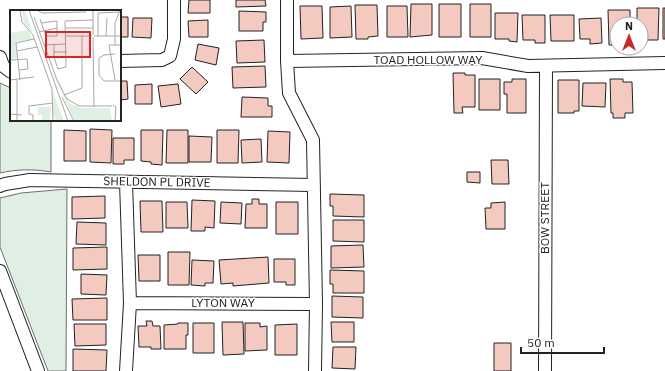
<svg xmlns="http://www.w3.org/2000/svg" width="665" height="371" font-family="'IBM Plex Sans',sans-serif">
  <rect width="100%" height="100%" fill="#fff"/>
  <!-- green -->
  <path fill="#e0efe3" stroke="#6f6f6f" d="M0,83l11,5v32h40v52c-17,-3 -34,-3 -51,1z
    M67,189l-1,182h-18l-48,-124v-49l21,-5z"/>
  <!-- building -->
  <path fill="#f3c9c0" stroke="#222" d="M189,0h21v13h-22z
    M236,0h29l1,6 -30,1z
    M411,4h21v31l-22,2z
    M439,4h22v33h-22z
    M470,4h21v33h-21z
    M355,5h22l1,31 -10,1v2h-12z
    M300,6h22l1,32 -22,1z
    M351,6l1,31 -22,1v-31z
    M387,6h20l1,31h-21z
    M637,8h22l-1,32h-17v-16h-4z
    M663,8h2v31h-2z
    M608,10h22v14h-13v21h-8z
    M239,11l27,1v10h-3v9h-24z
    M495,13h23l-1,29 -8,-1v-2h-14z
    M522,15h23v28h-10v-3h-12z
    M550,15h24v26h-23z
    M120,17h8v20h-8z
    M133,18h19l-1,20 -19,-1z
    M601,18l1,25 -12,1v-5h-10l-1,-20z
    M208,20v17h-19l-1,-16z
    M264,40l1,22 -28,1 -1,-22z
    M198,44l21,4 -3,17 -21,-5z
    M265,66l1,21 -33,1 -1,-21z
    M192,67l16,15 -12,12 -16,-15z
    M453,73h12v2h10v32h-13l1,6h-9z
    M479,79h21v31h-21z
    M512,79h14v34h-19v-19h-3v-12h8z
    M610,79h13v3h9l1,31h-8v5h-12v-5h-2z
    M558,80h21v31h-5v2h-16z
    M120,81h7l1,18 -8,1z
    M583,83h23l-1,24 -23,-1z
    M152,84v20h-17v-19z
    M178,84l3,20 -20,3 -3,-21z
    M242,97l26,1v8h4v11h-31z
    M90,129l22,1 -1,33 -21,-1z
    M64,130l22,1v30h-22z
    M141,130h22l-1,35 -11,-1v-2l-10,-1z
    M167,130h21v33h-22z
    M217,130h22l-1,33h-21z
    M268,131l22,1 -1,31 -22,-1z
    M189,136l23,1 -1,25h-22z
    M113,138h21v22h-10v4h-11z
    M261,139l1,23 -20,1 -1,-23z
    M491,160h17l1,24h-17z
    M467,172h13v11l-13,-1z
    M330,194l34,1v22l-31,-1v-10h-3z
    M105,196v22l-33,1v-22z
    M252,199h7v5h8v24h-22l1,-24h6z
    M192,200l23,1 -1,27 -9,-1v4h-14z
    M140,201h22l1,31h-22z
    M166,202h21l1,26h-22z
    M221,202l21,1 -1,21 -21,-1z
    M276,202h22v32h-22z
    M505,202v27h-19l-1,-21h6v-5z
    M333,220h31v22l-31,-1z
    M77,222l29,1v22l-30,-1z
    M363,245l1,22 -33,1v-22z
    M107,247v22l-34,1v-22z
    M168,252h22l-1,33h-21z
    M138,255h22v26h-21z
    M268,257l1,26 -36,3v-3l-12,1 -2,-24z
    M274,259h21v26h-9v-3h-12z
    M192,260l22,1 -1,22h-8v3l-14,-1z
    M330,270l34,1v22h-31v-9h-3z
    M81,274l26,1 -1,20 -25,-1z
    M332,296l31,1v21l-31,-1z
    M107,298v22h-34l-1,-21z
    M146,321h6l1,5h7l1,23h-10v-2h-12l-1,-21h9z
    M222,322h21l1,32 -21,1z
    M331,322h23v20h-22z
    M178,323h10v12h-2v14h-22v-24l14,-1z
    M193,323h21v30h-21z
    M245,323h15v4l7,-1v24l-22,1z
    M74,324h32v21l-31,1z
    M297,324v31h-22v-30z
    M494,343h17v28h-17z
    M333,347h23l-1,22 -23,-1z
    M73,349l34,1 -1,21h-33z"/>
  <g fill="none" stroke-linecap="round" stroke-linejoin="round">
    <defs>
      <path id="minor" d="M287,0v61l2,32 24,47 3,164 -1,67
        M0,57l3,9 8,6
        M120,61l42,-1 8,-4 4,-17v-39
        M287,61l195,-3 46,8 137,-3
        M126,182l4,121 -4,68
        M0,186l5,-2 25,-4 284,5
        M0,271l38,100
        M130,303l186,1
        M545,371l1,-305"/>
    </defs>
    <!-- minor casing -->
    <use href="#minor" stroke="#222" stroke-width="14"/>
    <!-- minor -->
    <use href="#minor" stroke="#fff" stroke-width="12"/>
  </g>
  <g text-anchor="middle" stroke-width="3" stroke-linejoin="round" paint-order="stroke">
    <!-- street labels -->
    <g font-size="12" fill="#222" stroke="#fff">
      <text x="428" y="64">TOAD HOLLOW WAY</text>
      <text transform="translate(157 182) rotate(1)" y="4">SHELDON PL DRIVE</text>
      <text transform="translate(545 218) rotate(-90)" y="4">BOW STREET</text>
      <text x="223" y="307">LYTON WAY</text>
    </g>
  </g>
  <!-- overview -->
  <g transform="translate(10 10)">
    <rect width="111" height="111" fill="#fff"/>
    <path d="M11,0h4l8,23 -9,-10zM18,20l4,9 -16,3 1,16 -7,1v-26zM43,64l16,29 12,5h29l2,13h-37zM43,82l11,29h-10l2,-3 -3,-2zM28,97h13l-1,14h-8v-6h-4z" fill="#e0efe3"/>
    <path fill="none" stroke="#a7a7a7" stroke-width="1" d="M10,0l2,12 11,13 19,54 1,32M19,0l39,111M27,0l5,3 44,-1M83,0v25M24,7l23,63 10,19 12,7h33M30,9l1,3 5,14h11v-15l-16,2M55,18h28M29,22l18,-4M55,26h27M84,26h27M88,26v-23l23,-1M96,26l1,-18M83,27l1,70M44,34v13l4,12 8,-2 -1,-46 28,-1M34,35l22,-1M105,35v-22l5,-13M7,41l20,-4M44,42h13M105,44l-11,1 -5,3v17l5,6h17M0,50l17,-1 1,10 -9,1M0,70l24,-3M7,70v41M10,70l-4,-37 18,-4M105,70l-6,-35h12M54,85l18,-7v-52M52,87l12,24M103,95l3,2 -1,14M0,104l12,1M23,111v-6l-4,-1v-8l24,-3"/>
    <path fill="#d62828" fill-opacity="0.15" stroke="#d62828" stroke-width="2" d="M36,22h44v25h-44z"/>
    <rect width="111" height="111" fill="none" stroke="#222" stroke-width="2"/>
  </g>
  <!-- north arrow -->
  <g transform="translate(629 36)"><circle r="19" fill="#ffffff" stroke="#a7a7a7"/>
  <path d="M0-3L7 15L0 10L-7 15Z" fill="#c62828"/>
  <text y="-6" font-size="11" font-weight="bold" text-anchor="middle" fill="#222222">N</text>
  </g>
  <!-- scale -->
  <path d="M521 347v6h83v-6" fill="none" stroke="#222222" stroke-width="2"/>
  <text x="527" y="347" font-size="12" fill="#222222" stroke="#ffffff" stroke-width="3" paint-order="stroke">50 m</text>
</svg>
